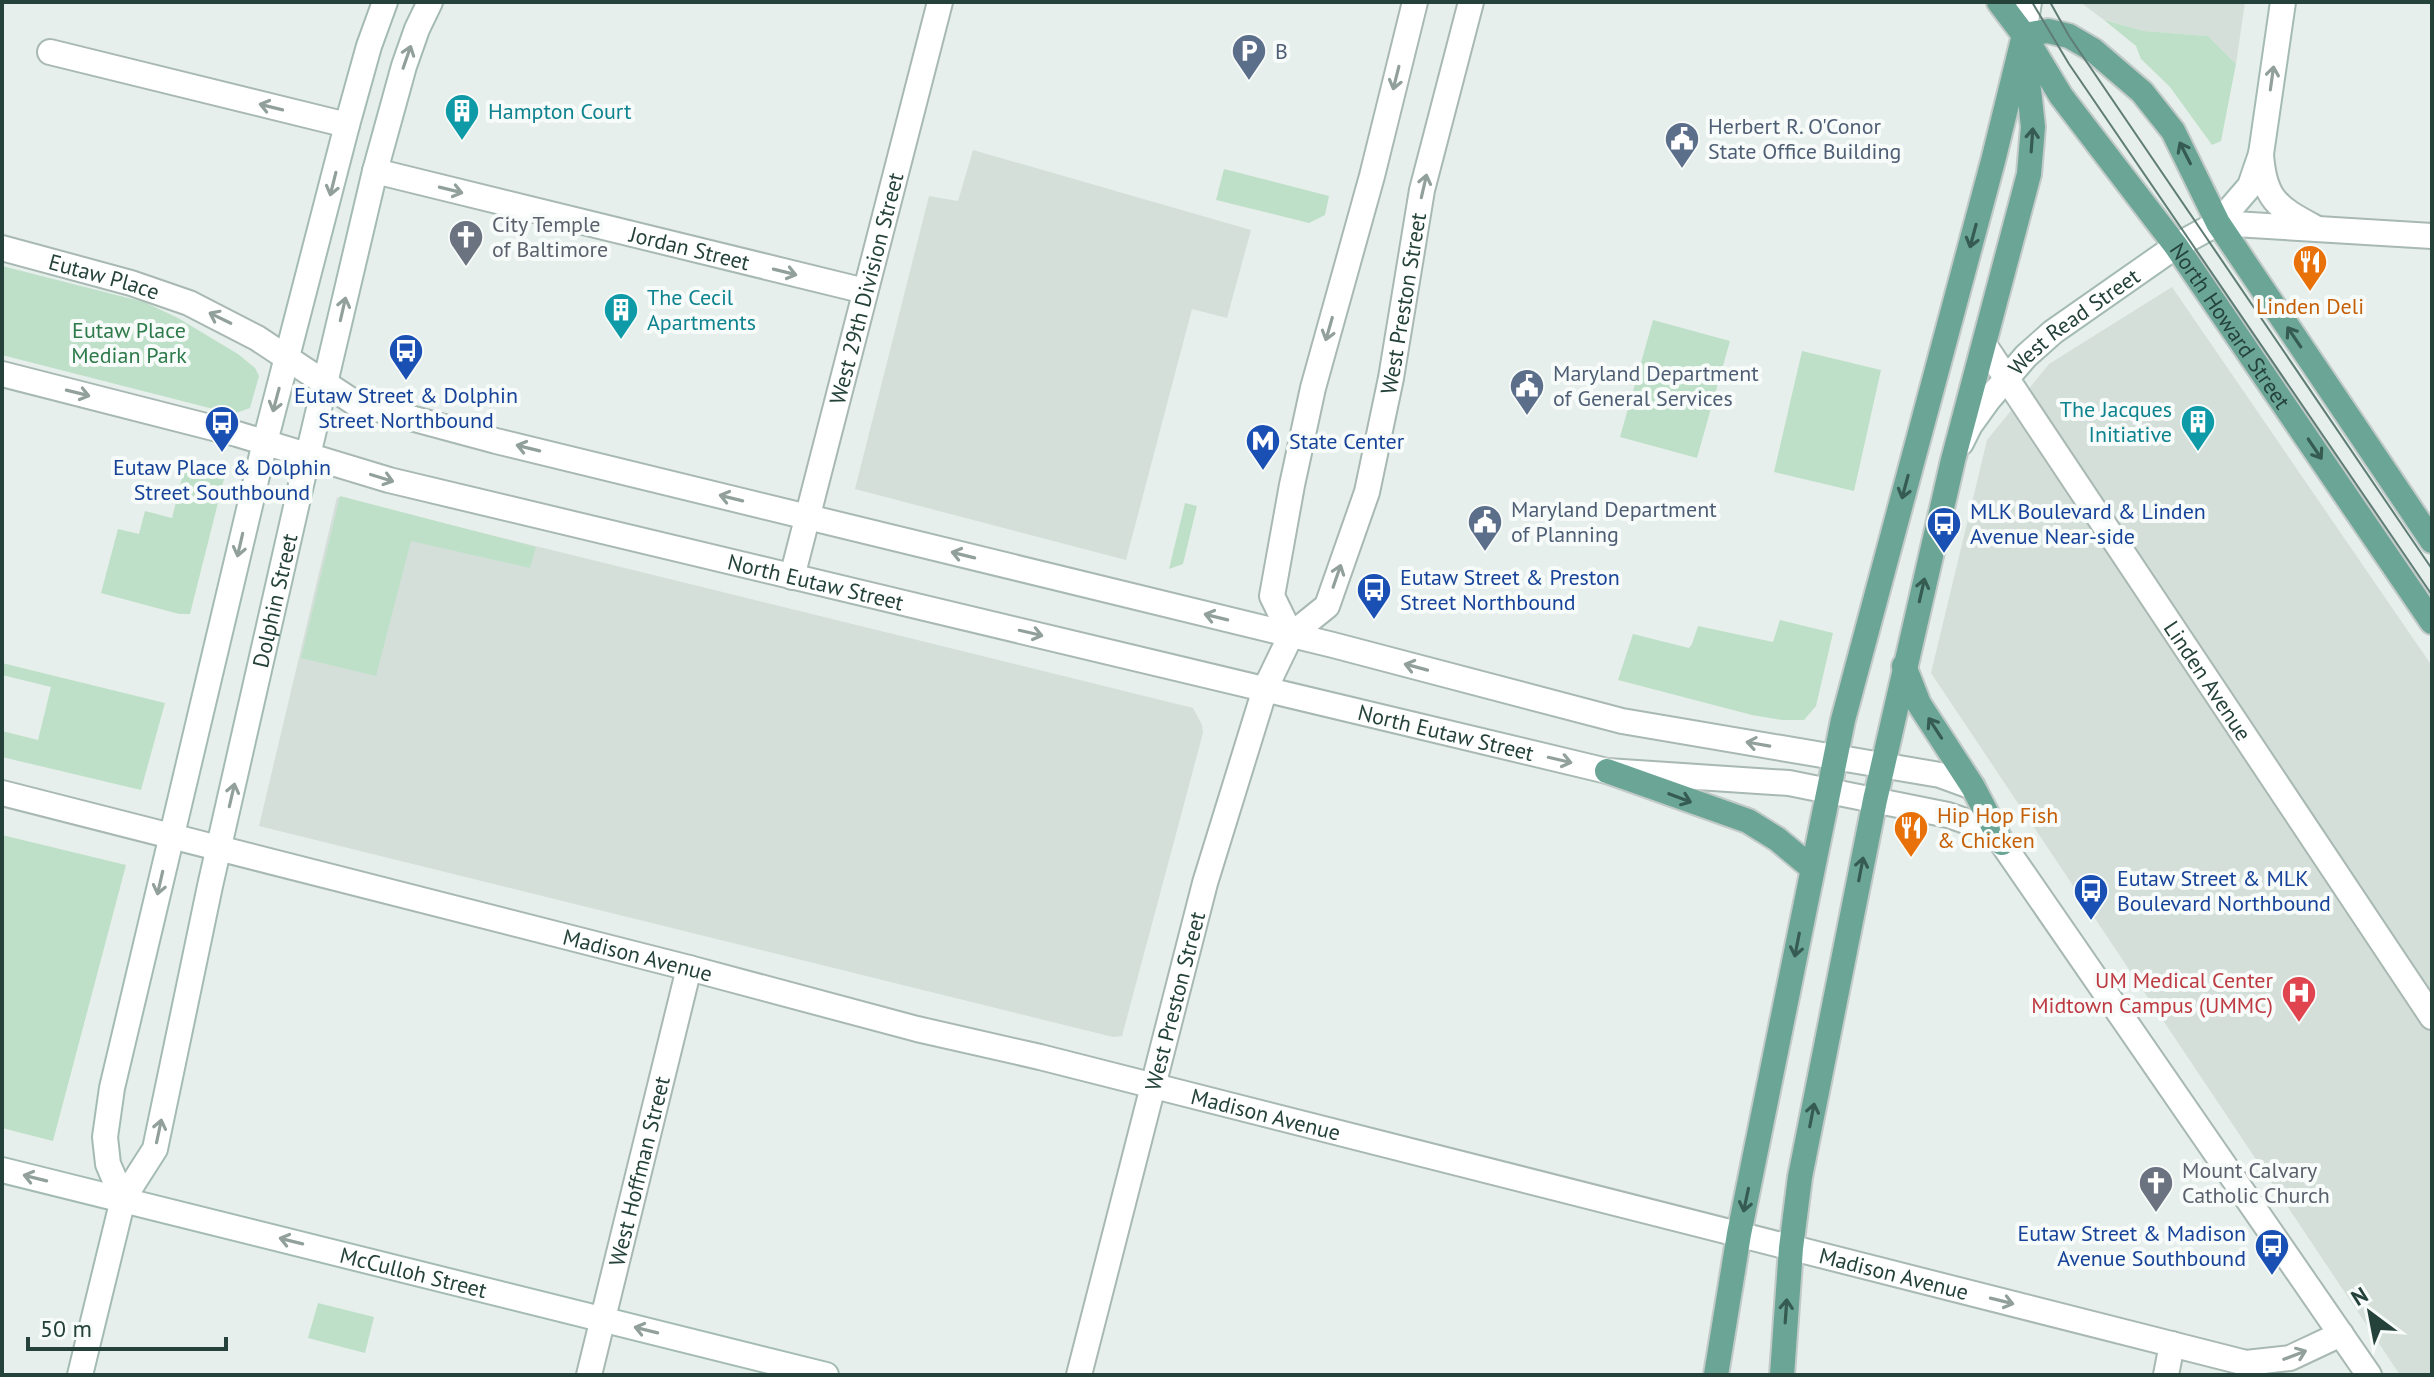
<svg xmlns="http://www.w3.org/2000/svg" width="2434" height="1377" font-family="'PT Sans',sans-serif">
  <rect width="100%" height="100%" fill="#e6efeb"/>
  <!-- built -->
  <path fill="#d4dfda" d="M2080,2h165l-9,62 -28,-28 -64,-5 -40,-11z
    M973,150l278,80 -24,88 -35,-9 -66,251 -271,-71 74,-293 29,5z
    M2172,287l260,379v709h-32l-469,-702 56,-233 62,-76z
    M337,497l856,211 9,17 1,8 -81,303 -9,1 -854,-211z"/>
  <!-- green -->
  <path fill="#bfe0c8" d="M2104,20l40,11 64,5 28,28 -15,77 -9,4 -42,-58 -29,-28 -5,-13z
    M1224,169l105,27 -4,19 -16,8 -93,-23z
    M2,266l142,36 34,16 60,36 17,14 4,8 -9,32 -17,6 -231,-59z
    M1653,320l77,21 -33,117 -77,-21z
    M1802,351l79,19 -27,121 -80,-19z
    M187,458l37,9 2,4 -36,143h-11l-78,-21 17,-64 21,5 6,-23 27,7z
    M340,496l196,51 -6,21 -119,-27 -35,135 -75,-18z
    M1185,503l12,3 -14,58 -14,5z
    M1780,620l53,13 -17,73 -12,14h-22l-30,-5 -134,-35 15,-46 56,14 3,-4 6,-18 75,16z
    M2,663l163,40 -24,87 -139,-33v-26l36,9 13,-53 -49,-12z
    M2,835l124,30 -73,276 -51,-13z
    M318,1303l56,14 -9,36 -57,-15z"/>
  <g fill="none" stroke-linecap="round" stroke-linejoin="round">
    <defs>
      <g id="minor">
        <path d="M50,52l297,73"/>
        <path d="M2261,154c3,44 15,53 53,73"/>
        <path id="s1" d="M375,171l490,120"/>
        <path d="M2218,223l214,13"/>
        <path id="s2" d="M1985,346l447,671"/>
        <path id="s3" d="M792,577l148,-575"/>
        <path id="s4" d="M2,793l687,175 228,61 123,28 1206,306 44,-5 51,-24"/>
        <path id="s5" d="M589,1375l100,-407"/>
        <path d="M2166,1375l6,-31"/>
      </g>
      <g id="tertiary">
        <path id="s6" d="M2,248l129,35 58,20 68,35 98,65 141,38 837,204 289,76 318,54 33,12"/>
        <path id="s7" d="M2,374l235,60 152,46 1218,291 182,12 159,32 29,10 25,18 367,532"/>
        <path d="M1291,635l-19,-39 20,-111 21,-97 59,-212 43,-174"/>
        <path id="s8" d="M1079,1375l126,-492 60,-194 26,-54 36,-29 40,-114 24,-114 31,-188 49,-188"/>
      </g>
      <g id="secondary">
        <path d="M2024,35l5,-33"/>
        <path id="s9" d="M1961,443l9,-18 18,-25 38,-44 27,-24 123,-86 42,-23 32,-37 11,-32 22,-152"/>
        <path id="s10" d="M2,1170l824,205"/>
        <path d="M123,1199l-15,-35 -3,-27 7,-49 153,-646 82,-317 22,-79 16,-44"/>
        <path id="s11" d="M80,1375l43,-176 32,-50 55,-263 91,-401 74,-314 29,-105 13,-37 13,-27"/>
      </g>
      <g id="primary">
        <path id="s12" d="M1999,2l25,33 37,61 115,150 256,376"/>
        <path d="M2024,35l24,-4 21,5 24,14 49,42 31,39 45,92 214,318"/>
        <path d="M1904,666l15,38 54,83 29,56"/>
        <path d="M1607,771l141,50 29,18 35,29"/>
        <path d="M1716,1375l23,-141 104,-514 150,-559 31,-126"/>
        <path d="M1782,1375l9,-127 9,-71 75,-377 78,-340 76,-286 4,-47 -8,-74"/>
      </g>
    </defs>
    <!-- minor casing -->
    <use href="#minor" stroke="#a8b8b2" stroke-width="28"/>
    <!-- tertiary casing -->
    <use href="#tertiary" stroke="#a8b8b2" stroke-width="28"/>
    <!-- secondary casing -->
    <use href="#secondary" stroke="#a4bbb3" stroke-width="28"/>
    <!-- primary casing -->
    <use href="#primary" stroke="#c2cac8" stroke-width="28"/>
    <!-- minor -->
    <use href="#minor" stroke="#fff" stroke-width="24"/>
    <!-- tertiary -->
    <use href="#tertiary" stroke="#fff" stroke-width="24"/>
    <!-- secondary -->
    <use href="#secondary" stroke="#fff" stroke-width="24"/>
    <!-- primary -->
    <use href="#primary" stroke="#6aa596" stroke-width="24"/>
    <!-- tram -->
    <path stroke="#5f7d75" stroke-width="2" d="M2032,2l37,62 363,531
      M2050,2l19,34 363,533"/>
  </g>
  <!-- one-way arrows -->
  <defs><path id="oneway-shaft" d="M-6 0H5M1.5-3L5.5 0L1.5 3" fill="none" stroke-width="1.6" stroke-linecap="round" stroke-linejoin="round" transform="scale(2)"/></defs>
  <g stroke="#92a09c">
    <use href="#oneway-shaft" transform="translate(407 57) rotate(-71)"/>
    <use href="#oneway-shaft" transform="translate(1396 78) rotate(104)"/>
    <use href="#oneway-shaft" transform="translate(2272 78) rotate(-82)"/>
    <use href="#oneway-shaft" transform="translate(271 107) rotate(-166)"/>
    <use href="#oneway-shaft" transform="translate(333 184) rotate(104)"/>
    <use href="#oneway-shaft" transform="translate(1424 186) rotate(-77)"/>
    <use href="#oneway-shaft" transform="translate(451 190) rotate(14)"/>
    <use href="#oneway-shaft" transform="translate(785 272) rotate(14)"/>
    <use href="#oneway-shaft" transform="translate(343 309) rotate(-77)"/>
    <use href="#oneway-shaft" transform="translate(220 318) rotate(-154)"/>
    <use href="#oneway-shaft" transform="translate(1329 329) rotate(106)"/>
    <use href="#oneway-shaft" transform="translate(78 393) rotate(14)"/>
    <use href="#oneway-shaft" transform="translate(276 400) rotate(105)"/>
    <use href="#oneway-shaft" transform="translate(528 448) rotate(-166)"/>
    <use href="#oneway-shaft" transform="translate(382 478) rotate(17)"/>
    <use href="#oneway-shaft" transform="translate(731 498) rotate(-166)"/>
    <use href="#oneway-shaft" transform="translate(240 545) rotate(103)"/>
    <use href="#oneway-shaft" transform="translate(963 555) rotate(-166)"/>
    <use href="#oneway-shaft" transform="translate(1337 576) rotate(-71)"/>
    <use href="#oneway-shaft" transform="translate(1216 617) rotate(-166)"/>
    <use href="#oneway-shaft" transform="translate(1031 633) rotate(13)"/>
    <use href="#oneway-shaft" transform="translate(1416 667) rotate(-165)"/>
    <use href="#oneway-shaft" transform="translate(1758 744) rotate(-170)"/>
    <use href="#oneway-shaft" transform="translate(1560 760) rotate(13)"/>
    <use href="#oneway-shaft" transform="translate(232 795) rotate(-77)"/>
    <use href="#oneway-shaft" transform="translate(160 883) rotate(103)"/>
    <use href="#oneway-shaft" transform="translate(159 1131) rotate(-78)"/>
    <use href="#oneway-shaft" transform="translate(35 1178) rotate(-166)"/>
    <use href="#oneway-shaft" transform="translate(291 1241) rotate(-166)"/>
    <use href="#oneway-shaft" transform="translate(2002 1301) rotate(14)"/>
    <use href="#oneway-shaft" transform="translate(646 1330) rotate(-166)"/>
    <use href="#oneway-shaft" transform="translate(2295 1355) rotate(-21)"/>
  </g>
  <g stroke="#365b51">
    <use href="#oneway-shaft" transform="translate(2032 140) rotate(-86)"/>
    <use href="#oneway-shaft" transform="translate(2185 153) rotate(-117)"/>
    <use href="#oneway-shaft" transform="translate(1973 236) rotate(105)"/>
    <use href="#oneway-shaft" transform="translate(2294 337) rotate(-124)"/>
    <use href="#oneway-shaft" transform="translate(2315 449) rotate(56)"/>
    <use href="#oneway-shaft" transform="translate(1905 487) rotate(105)"/>
    <use href="#oneway-shaft" transform="translate(1922 590) rotate(-77)"/>
    <use href="#oneway-shaft" transform="translate(1935 728) rotate(-123)"/>
    <use href="#oneway-shaft" transform="translate(1680 798) rotate(21)"/>
    <use href="#oneway-shaft" transform="translate(1861 869) rotate(-79)"/>
    <use href="#oneway-shaft" transform="translate(1797 945) rotate(101)"/>
    <use href="#oneway-shaft" transform="translate(1812 1115) rotate(-79)"/>
    <use href="#oneway-shaft" transform="translate(1746 1200) rotate(102)"/>
    <use href="#oneway-shaft" transform="translate(1786 1311) rotate(-86)"/>
  </g>
  <!-- icons -->
  <defs>
    <symbol id="parking-pin" viewBox="-11 -11 22 30"><path d="M0 17L-7.5 6A9.5 9.5 0 1 1 7.5 6Z" fill="#5c6f8a" stroke="#f7fbf9"/><path d="M-3.5-5.5H1a3.5 3.5 0 0 1 0 7H-1V5.5H-3.5ZM-1-3.4V-.6H.8a1.4 1.4 0 0 0 0-2.8Z" fill="#fff"/></symbol>
    <symbol id="building-pin" viewBox="-11 -11 22 30"><path d="M0 17L-7.5 6A9.5 9.5 0 1 1 7.5 6Z" fill="#0f9aa8" stroke="#f7fbf9"/><path d="M-4-6H4V6H1V3H-1V6H-4ZM-2.5-4.3h1.7v1.8h-1.7ZM.8-4.3h1.7v1.8H.8ZM-2.5-1h1.7V.8h-1.7ZM.8-1h1.7V.8H.8Z" fill="#fff"/></symbol>
    <symbol id="civic-pin" viewBox="-11 -11 22 30"><path d="M0 17L-7.5 6A9.5 9.5 0 1 1 7.5 6Z" fill="#5c6f8a" stroke="#f7fbf9"/><path d="M-.6-6.5H3V-4.5H.6V-3L4-1V1h2V6H-6V1h2V-1L-.6-3ZM-1.2 2.5V6h2.4V2.5Z" fill="#fff"/></symbol>
    <symbol id="church-pin" viewBox="-11 -11 22 30"><path d="M0 17L-7.5 6A9.5 9.5 0 1 1 7.5 6Z" fill="#6b7280" stroke="#f7fbf9"/><path d="M-1.2-6h2.4v3.5h3.3v2.4h-3.3V6h-2.4V-.1h-3.3v-2.4h3.3Z" fill="#fff"/></symbol>
    <symbol id="restaurant-pin" viewBox="-11 -11 22 30"><path d="M0 17L-7.5 6A9.5 9.5 0 1 1 7.5 6Z" fill="#e8710a" stroke="#f7fbf9"/><path d="M-5-6h1v4h1v-4h1v4h1v-4h1v5L-1.5 .5V6h-2V.5L-5-1ZM5-6V6H3V1.5H1.5Q1.5-4 5-6Z" fill="#fff"/></symbol>
    <symbol id="bus-pin" viewBox="-11 -11 22 30"><path d="M0 17L-7.5 6A9.5 9.5 0 1 1 7.5 6Z" fill="#1a4fb4" stroke="#f7fbf9"/><path d="M-5-6H5V4H4V6H2V4H-2V6H-4V4H-5ZM-3.5-4V0h7V-4ZM-3.5 1.2v1.5H-2V1.2ZM2 1.2v1.5H3.5V1.2Z" fill="#fff"/></symbol>
    <symbol id="metro-pin" viewBox="-11 -11 22 30"><path d="M0 17L-7.5 6A9.5 9.5 0 1 1 7.5 6Z" fill="#1a4fb4" stroke="#f7fbf9"/><path d="M-5.5 5V-5H-3L0 0L3-5H5.5V5H3V-.5L0 4L-3-.5V5Z" fill="#fff"/></symbol>
    <symbol id="hospital-pin" viewBox="-11 -11 22 30"><path d="M0 17L-7.5 6A9.5 9.5 0 1 1 7.5 6Z" fill="#e0444e" stroke="#f7fbf9"/><path d="M-5-5h3v3.5h4V-5h3V5h-3V1.5h-4V5h-3Z" fill="#fff"/></symbol>
  </defs>
  <g fill-rule="evenodd">
    <use href="#parking-pin" x="1229" y="31" width="40" height="54"/>
    <use href="#building-pin" x="442" y="91" width="40" height="54"/>
    <use href="#civic-pin" x="1662" y="119" width="40" height="54"/>
    <use href="#church-pin" x="446" y="217" width="40" height="54"/>
    <use href="#restaurant-pin" x="2290" y="242" width="40" height="54"/>
    <use href="#building-pin" x="601" y="290" width="40" height="54"/>
    <use href="#bus-pin" x="386" y="331" width="40" height="54"/>
    <use href="#civic-pin" x="1507" y="366" width="40" height="54"/>
    <use href="#building-pin" x="2178" y="402" width="40" height="54"/>
    <use href="#bus-pin" x="202" y="403" width="40" height="54"/>
    <use href="#metro-pin" x="1243" y="421" width="40" height="54"/>
    <use href="#civic-pin" x="1465" y="502" width="40" height="54"/>
    <use href="#bus-pin" x="1924" y="504" width="40" height="54"/>
    <use href="#bus-pin" x="1354" y="570" width="40" height="54"/>
    <use href="#restaurant-pin" x="1891" y="808" width="40" height="54"/>
    <use href="#bus-pin" x="2071" y="871" width="40" height="54"/>
    <use href="#hospital-pin" x="2279" y="973" width="40" height="54"/>
    <use href="#church-pin" x="2136" y="1163" width="40" height="54"/>
    <use href="#bus-pin" x="2252" y="1226" width="40" height="54"/>
  </g>
  <g text-anchor="middle" stroke-width="8" stroke-linejoin="round" paint-order="stroke">
    <!-- service labels -->
    <g font-size="22" fill="#4e5e75" stroke="#f7fbf9" text-anchor="start">
      <text x="1275" y="59">B</text>
      <text x="1708" y="134">Herbert R. O'Conor<tspan x="1708" dy="25">State Office Building</tspan></text>
      <text x="1553" y="381">Maryland Department<tspan x="1553" dy="25">of General Services</tspan></text>
      <text x="1511" y="517">Maryland Department<tspan x="1511" dy="25">of Planning</tspan></text>
    </g>
    <!-- culture labels -->
    <g font-size="22" fill="#0d838f" stroke="#f7fbf9" text-anchor="start">
      <text x="488" y="119">Hampton Court</text>
      <text x="647" y="305">The Cecil<tspan x="647" dy="25">Apartments</tspan></text>
      <text x="2172" y="417" text-anchor="end">The Jacques<tspan x="2172" dy="25">Initiative</tspan></text>
    </g>
    <!-- worship labels -->
    <g font-size="22" fill="#5b616d" stroke="#f7fbf9" text-anchor="start">
      <text x="492" y="232">City Temple<tspan x="492" dy="25">of Baltimore</tspan></text>
      <text x="2182" y="1178">Mount Calvary<tspan x="2182" dy="25">Catholic Church</tspan></text>
    </g>
    <!-- street labels -->
    <g font-size="22" fill="#24423a" stroke="#f7fbf9">
      <text dy="8" stroke="none"><textPath href="#s1" startOffset="324">Jordan Street</textPath></text>
      <text dy="8" stroke="none"><textPath href="#s6" startOffset="106">Eutaw Place</textPath></text>
      <text dy="8" stroke="none"><textPath href="#s3" startOffset="298">West 29th Division Street</textPath></text>
      <text dy="8" stroke="none"><textPath href="#s8" startOffset="1130">West Preston Street</textPath></text>
      <text dy="8" stroke="none"><textPath href="#s9" startOffset="168">West Read Street</textPath></text>
      <text dy="8" stroke="none"><textPath href="#s12" startOffset="398">North Howard Street</textPath></text>
      <text dy="8" stroke="none"><textPath href="#s7" startOffset="840">North Eutaw Street</textPath></text>
      <text dy="8" stroke="none"><textPath href="#s11" startOffset="802">Dolphin Street</textPath></text>
      <text dy="8" stroke="none"><textPath href="#s2" startOffset="402">Linden Avenue</textPath></text>
      <text dy="8" stroke="none"><textPath href="#s7" startOffset="1488">North Eutaw Street</textPath></text>
      <text dy="8" stroke="none"><textPath href="#s4" startOffset="656">Madison Avenue</textPath></text>
      <text dy="8" stroke="none"><textPath href="#s8" startOffset="386">West Preston Street</textPath></text>
      <text dy="8" stroke="none"><textPath href="#s4" startOffset="1304">Madison Avenue</textPath></text>
      <text dy="8" stroke="none"><textPath href="#s5" startOffset="210">West Hoffman Street</textPath></text>
      <text dy="8" stroke="none"><textPath href="#s10" startOffset="424">McCulloh Street</textPath></text>
      <text dy="8" stroke="none"><textPath href="#s4" startOffset="1952">Madison Avenue</textPath></text>
    </g>
    <!-- food labels -->
    <g font-size="22" fill="#c56008" stroke="#f7fbf9">
      <text x="2310" y="314">Linden Deli</text>
      <text x="1937" y="823" text-anchor="start">Hip Hop Fish<tspan x="1937" dy="25">&amp; Chicken</tspan></text>
    </g>
    <!-- park labels -->
    <g font-size="22" fill="#2d7a4b" stroke="#f7fbf9">
      <text x="129" y="338">Eutaw Place<tspan x="129" dy="25">Median Park</tspan></text>
    </g>
    <!-- transit labels -->
    <g font-size="22" fill="#164399" stroke="#f7fbf9" text-anchor="start">
      <text x="406" y="403" text-anchor="middle">Eutaw Street &amp; Dolphin<tspan x="406" dy="25">Street Northbound</tspan></text>
      <text x="1289" y="449">State Center</text>
      <text x="222" y="475" text-anchor="middle">Eutaw Place &amp; Dolphin<tspan x="222" dy="25">Street Southbound</tspan></text>
      <text x="1970" y="519">MLK Boulevard &amp; Linden<tspan x="1970" dy="25">Avenue Near-side</tspan></text>
      <text x="1400" y="585">Eutaw Street &amp; Preston<tspan x="1400" dy="25">Street Northbound</tspan></text>
      <text x="2117" y="886">Eutaw Street &amp; MLK<tspan x="2117" dy="25">Boulevard Northbound</tspan></text>
      <text x="2246" y="1241" text-anchor="end">Eutaw Street &amp; Madison<tspan x="2246" dy="25">Avenue Southbound</tspan></text>
    </g>
    <!-- health labels -->
    <g font-size="22" fill="#be3a42" stroke="#f7fbf9" text-anchor="end">
      <text x="2273" y="988">UM Medical Center<tspan x="2273" dy="25">Midtown Campus (UMMC)</tspan></text>
    </g>
  </g>
  <!-- border -->
  <rect width="2434" height="1377" fill="none" stroke="#24423a" stroke-width="8"/>
  <!-- north arrow -->
  <g transform="translate(2370 1313) rotate(328)" stroke="#f7fbf9" stroke-width="6" paint-order="stroke">
  <path d="M0-6L14 30L0 20L-14 30Z" fill="#24423a"/>
  <text y="-12" font-size="22" font-weight="bold" text-anchor="middle" fill="#24423a">N</text>
  </g>
  <!-- scale -->
  <path d="M28 1337v12h198v-12" fill="none" stroke="#24423a" stroke-width="4"/>
  <text x="40" y="1337" font-size="24" fill="#24423a" stroke="#f7fbf9" stroke-width="6" paint-order="stroke">50 m</text>
</svg>
